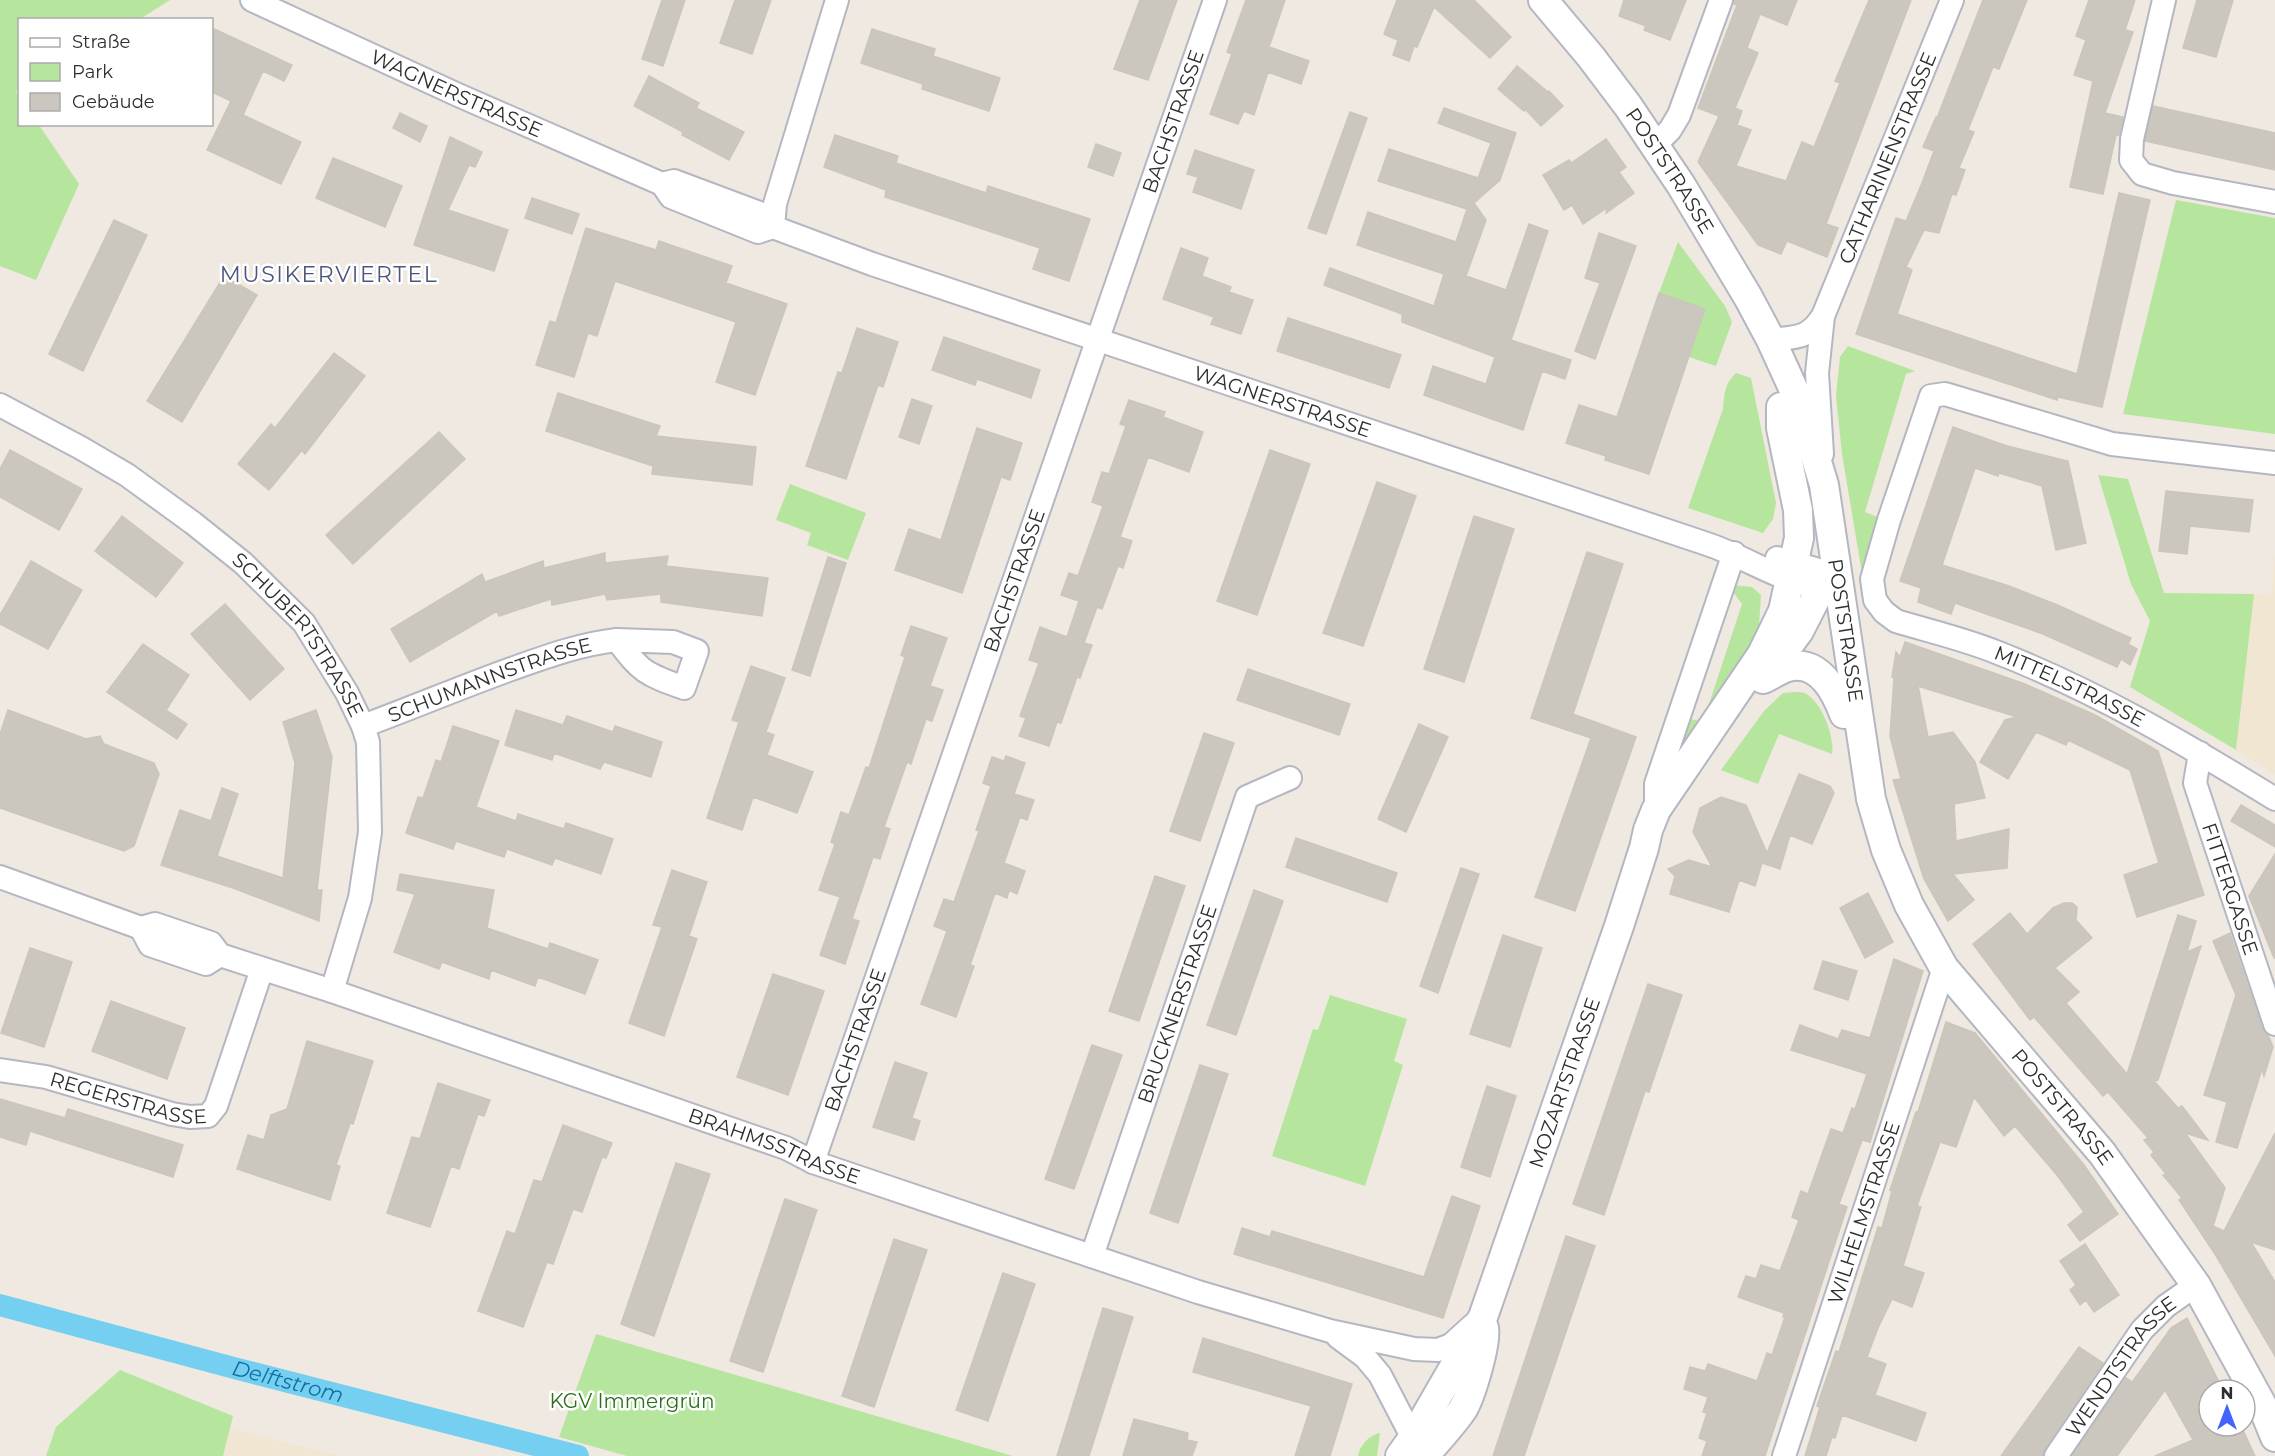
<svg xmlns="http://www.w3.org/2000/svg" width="2275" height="1456" font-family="Montserrat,sans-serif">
  <rect width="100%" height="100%" fill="#efe9e1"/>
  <!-- education -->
  <path fill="#f0e6d1" d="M2275,552v222l-39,-24 18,-156 18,1z
    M231,1428l108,28h-116z"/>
  <!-- green -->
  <path fill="#b6e59e" d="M0,0h170l-30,19 -120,1 -1,69 -3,2 3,6 1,27 19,1 40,59 -43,96 -36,-14z
    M2176,200l99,18v216l-152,-20z
    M1678,242l47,64 7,16 -16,44 -27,-9 16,-48 -46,-16z
    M1848,346l67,25 -9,3 -41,138 15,6 -18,55 -20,-119 -6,-58 4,-39z
    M1736,373l15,5 25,125 -3,16 -10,14 -75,-25 35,-99c1,-15 2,-26 13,-36z
    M2098,475l30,4 36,114 90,1 -18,156 -106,-63 20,-66 -19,-37z
    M790,484l76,29 -18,47 -41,-15 4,-12 -35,-13z
    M1733,585l19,2 9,8 -2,31 -2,3 9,5 -100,146 21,-62 16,4 39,-118 -11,-15z
    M1796,692c4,0 7,0 10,2 16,8 29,44 26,60l-53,-20 -21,50 -37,-14 43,-59 19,-18z
    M1330,995l77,24 -13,42 9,4 -38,121 -93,-30 41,-127 5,1z
    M596,1334l417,122h-386l-68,-19z
    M120,1370l113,46 -10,40h-177l10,-29z
    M1380,1433l-3,23h-19c2,-11 11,-21 22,-23z"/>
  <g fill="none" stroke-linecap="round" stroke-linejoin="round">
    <!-- canal -->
    <path stroke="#75cff0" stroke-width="22" id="s1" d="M0,1305l234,63 344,88"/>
  </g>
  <!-- building -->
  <path fill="#cbc7bf" stroke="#cbc5ba" stroke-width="1.5" d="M662,0h23l-22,66 -21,-7z
    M735,0h36l-19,54 -32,-11z
    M1140,0h37l-29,80 -34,-11z
    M1246,0h39l-16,47 40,14 -8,23 -33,-12 -14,43 -10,-4 -6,13 -28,-10 22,-60 -5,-2z
    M1397,0h77l37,37 -21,21 -56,-51 -17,40 -3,-1 -5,15 -16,-6 5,-15 -14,-6z
    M1624,0h62l-16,40 -26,-10 2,-4 -27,-10z
    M1734,0h63l-10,25 -27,-11 -13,34 11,5 -23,55 7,3 -5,14 14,5 -15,36 50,15 16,-39 12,5 26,-64 -5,-2 34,-81h42l-85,224 12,4 -11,29 -40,-16 -6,13 -23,-9 -60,-83 21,-46 -21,-8 39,-103 -3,-1z
    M1983,0h44l-28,69 -6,-2 -25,63 6,2 -15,36 6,2 -9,25 -4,-1 -13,39 -15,-3 -18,37 6,3 -15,44 180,60 42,-181 31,7 -48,207 -44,-10 -1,3 -201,-66 40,-116 10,3 16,-38 12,-32 -11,-4 13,-30 1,1z
    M2089,0h46l-10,30 8,2 -28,81 18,4 -4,18h-3l-13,59 -33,-7 23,-106 -19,-6 12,-35 -10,-4z
    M2197,0h36l-17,57 -33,-9z
    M212,28l80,37 -8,16 -21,-10 -20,44 58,27 -20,42 -74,-34 24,-49 -19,-9z
    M872,29l63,20 -2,7 67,22 -11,33 -67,-22 1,-5 -62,-21z
    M1517,66l31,26 1,-1 14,15 -22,20 -16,-17 -1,2 -26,-22z
    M649,76l50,27 -3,5 48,24 -15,28 -47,-25 1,-3 -49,-26z
    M2153,106l122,27v37l-130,-29z
    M1444,108l72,25 -16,47 -26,23 12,17 -20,56 40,14 23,-66 19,7 -37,109 60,20 -6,19 -23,-8 -19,59 -99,-35 9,-29 53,18 9,-27 -93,-35v-8l-78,-29 6,-17 104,38 10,-32 -87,-29 11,-33 88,30 11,-33 -89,-28 11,-32 89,29 13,-35 -53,-20z
    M1350,112l17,6 -41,116 -18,-6z
    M400,113l27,13 -7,16 -27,-14z
    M835,135l63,21 -2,7 90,30 2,-7 102,33 -21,62 -36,-12 7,-21 -155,-51 1,-7 -62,-23z
    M450,137l32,15 -7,15 -6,-2 -21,45 60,20 -14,41 -80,-26z
    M1606,139l20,28 -7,5 15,21 -28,20 1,-5 -24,16 -11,-19 -8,5 -21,-35 26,-15 2,3z
    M1096,144l25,9 -8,23 -25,-9z
    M1195,150l59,20 -13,39 -48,-17 5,-15 -11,-3z
    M333,158l69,28 -17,41 -69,-29z
    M532,198l47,16 -7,20 -47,-16z
    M114,220l33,15 -64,136 -34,-17z
    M586,228l70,22 3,-9 73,25 -6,17 61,21 -32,91 -39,-13 20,-60 -121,-41 -18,55 -9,-3 -14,44 -38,-12 14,-44 6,2z
    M1599,233l37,13 -41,113 -20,-8 25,-68 -15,-5z
    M1181,248l27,10 -6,18 29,11 -2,5 24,8 -12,34 -30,-10 3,-7 -51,-18z
    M224,276l33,19 -75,127 -35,-21z
    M1659,293l46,16 -56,165 -44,-14 1,-4 -40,-13 13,-38 38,12z
    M1288,318l113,37 -12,33 -112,-37z
    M857,328l41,14 -15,45 -5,-2 -32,94 -40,-13 32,-94 4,1z
    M944,337l96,33 -9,28 -54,-19 -2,6 -43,-15z
    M334,353l31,23 -60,78 -3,-4 -33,40 -31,-26 33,-40 4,4z
    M558,393l102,33 -4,10 100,11 -4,38 -100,-11 1,-8 -107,-35z
    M912,399l20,7 -13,38 -20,-7z
    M1129,400l36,12 -2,5 40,15 -14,40 -41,-15 -28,80 12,4 -9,27 -5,-2 -16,43 -5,-2 -13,36 8,2 -12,33 -3,-1 -16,46 -4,-1 -8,24 -30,-10 7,-18 -6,-2 19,-53 -10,-3 11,-33 27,10 12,-36 -18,-6 8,-22 9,3 25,-70 -11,-4 10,-30 7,2 17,-48 -6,-2z
    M1953,427l54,19 61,15 18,82 -30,7 -14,-64 -43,-13 -1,3 -23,-8 -33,97 67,21 46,18 76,34 -3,6 9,5 -7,16 -9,-6 -4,8 -74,-33 -88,-31 -4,11 -33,-12 3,-14 -21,-7z
    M977,428l45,15 -12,37 -9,-3 -39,116 -67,-23 14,-41 32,11z
    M439,432l26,27 -112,105 -27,-29z
    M10,450l72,39 -23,41 -59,-33v-28z
    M1270,450l40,14 -53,151 -40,-14z
    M1377,482l39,14 -53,150 -40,-13z
    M2166,491l87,9 -4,32 -59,-6 -3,28 -28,-3z
    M122,516l61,47 -27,34 -61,-46z
    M1474,516l40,13 -50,153 -40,-13z
    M1587,552l36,12 -50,150 63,23 -61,174 -40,-14 56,-159 -60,-20z
    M605,553v10l63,-7 -2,10 102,12 -6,38 -101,-14v-8l-54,6 -2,-6 -53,11 -1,-6 -52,17 -2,-5 -87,51 -19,-33 91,-55 3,8 58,-21 1,7z
    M828,557l18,6 -36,113 -18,-6z
    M31,561l51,29 -34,59 -48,-25v-9z
    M225,604l59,65 -34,31 -59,-66z
    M911,626l36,12 -17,48 13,4 -11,31 -6,-2 -15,45 -4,-2 -23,65 6,2 -10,30 -7,-2 -21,62 7,2 -14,43 -25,-9 20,-58 -21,-7 16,-46 -4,-2 10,-30 8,3 17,-48 3,1 36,-111 -4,-2z
    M1905,642l120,42 70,31 63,36 46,144 -67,22 -13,-42 35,-12 -29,-93 -62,-30 -2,5 -30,-13 -28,47 -28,-17 25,-42 12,-3 -99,-31 10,51 25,-5 22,30 10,36 -31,6 2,37 53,-12 -2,39 -54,6 21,26 -26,21 -24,-42 -31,-99 8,-1 -11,-43 4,-58 -2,-1 4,-25 4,5z
    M143,644l46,31 -23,35 21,14 -10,15 -70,-47z
    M751,666l34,12 -19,54 8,3 -7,20 46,17 -16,41 -44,-16 -11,33 -35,-12 32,-96 -7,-2z
    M1248,669l102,35 -11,31 -102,-35z
    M8,710l78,29 14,-3 4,8 50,19 5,11 -25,72 -10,5 -124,-43v-74z
    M316,710l16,47 -15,133h5l-3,31 -86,-33 -72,-23 19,-55 31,11 11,-33 16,6 -21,62 66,22 12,-115 -12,-41z
    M516,710l47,15 4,-9 46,16 2,-6 47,16 -11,35 -47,-15 -4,7 -46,-16 -2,7 -47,-15z
    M1419,724l29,13 -42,95 -28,-13z
    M453,726l46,15 -23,66 40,14 2,-7 46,15 2,-6 47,16 -12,35 -46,-16 -3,7 -45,-16 -3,8 -48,-16 -3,8 -47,-16 12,-36 5,1 13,-38 5,2z
    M1204,733l30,10 -34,98 -30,-10z
    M1006,756l19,7 -11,31 20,6 -7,20 -7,-3 -16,46 21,8 -8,23 -8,-4 -2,8 -12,-5 -25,72 4,1 -18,51 -35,-13 26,-73 -13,-5 10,-27 10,3 25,-71 -3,-1 15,-44 -8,-3 9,-26 12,4z
    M1799,774l31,12 4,7 -22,51 -22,-9 -10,34 -18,-6 -7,23 -16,-6 -10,32 -59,-18 5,-18 -7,-7 21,-9 23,7 -19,-35 7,-24 21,-11 25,8 21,48z
    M2241,805l34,20v22l-44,-26z
    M1296,838l101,35 -10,29 -101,-35z
    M2275,854v104h-1l-25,-62z
    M1461,868l18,6 -41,119 -18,-7z
    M672,870l35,12 -18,54 8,3 -33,97 -35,-13 33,-96 -9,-2z
    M400,874l94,16 -7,38 61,21 2,-6 48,17 -13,34 -47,-17 -3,9 -44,-16 -2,9 -47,-17 -3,7 -45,-17 21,-58 -18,-4z
    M1155,876l30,10 -46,135 -30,-10z
    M1254,890l29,11 -47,134 -29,-10z
    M1868,893l25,49 -28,16 -25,-50z
    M2064,903h8l5,4 -1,13 16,18 -37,30 24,24 -13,11 61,71 51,-159 18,6 -9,31 14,-6 -43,134 -4,1 24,27 4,-2 26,34 -23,-7 40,55 -12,38 11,5 51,-98v117l-24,-8 24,40v74l-60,-102 -36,-54 3,-2 -19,-23 3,-1 -15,-19 3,-3 -10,-12 4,-2 -40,-46 -5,4 -69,-79 -4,3 -57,-76 37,-31 17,21 26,-26z
    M2230,933l32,95 6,7 5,12 -9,29 -2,-7 -25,79 -21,-6 11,-40 -23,-7 32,-100 -23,-54z
    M1503,935l39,13 -32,99 -40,-13z
    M30,948l42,14 -28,85 -43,-14z
    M1894,959l29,12 -53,171 -8,-2 -23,64 8,3 -82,249h-63l5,-15 -8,-3 8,-25 -4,-1 5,-15 -24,-8 6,-22 15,4 3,-7 49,17 10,-28 5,2 13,-38h-2l1,-4 -46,-16 8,-21 10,3 5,-14 19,6 19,-51 -7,-3 9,-26 7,3 23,-65 12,4 9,-25 3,1 12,-35 -76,-24 9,-25 38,14 4,-9 28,8z
    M1823,961l34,10 -9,29 -34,-11z
    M773,974l51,17 -36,104 -51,-18z
    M1648,984l34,11 -33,97 -4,-1 -41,124 -31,-11z
    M111,1001l74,27 -18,51 -75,-28z
    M1946,1022l29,11 109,132 34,49 -38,27 -12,-16 16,-13 -27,-37 -42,-49 -11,10 -30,-39 -18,50 -16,-5 -23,64 4,1 -18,59 21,7 -12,34 -20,-8 -14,29 -11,29 19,7 -11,31 51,18 -10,28 -74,-26 -7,23 -3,-1 -6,19h-21l15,-49 -3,-1 19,-55 3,1 39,-125 4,1 10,-37 -2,-1 26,-78h2z
    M307,1041l66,20 -20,63 -3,-1 -14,42 4,1 -10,34 -93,-31 11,-34 16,5 7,-25 16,-6z
    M1092,1045l30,10 -48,134 -29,-10z
    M895,1062l32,11 -15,45 8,3 -6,19 -41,-13z
    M1200,1065l28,9 -50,149 -28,-10z
    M438,1083l52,17 -6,16 -6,-2 -19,55 -8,-3 -21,61 -43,-14 25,-76 8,2z
    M1487,1086l29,10 -26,81 -29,-10z
    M0,1099l65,19 3,-9 115,36 -10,32 -143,-46 -4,14 -26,-8z
    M563,1125l49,18 -6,15 -4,-1 -20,55 -9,-3 -20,55 -6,-2 -24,65 -45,-16 29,-80 8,3 19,-54 8,2z
    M676,1163l34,11 -56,162 -33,-12z
    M1452,1196l28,10 -37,112 -209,-64 8,-26 28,9 2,-6 152,46z
    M785,1199l32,11 -54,162 -33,-11z
    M1566,1236l29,10 -71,210h-31z
    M894,1239l33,11 -53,157 -32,-11z
    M2085,1244l34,51 -25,17 -8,-12 -6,5 -10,-15 6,-5 -16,-24z
    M1003,1273l32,11 -47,137 -32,-11z
    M1103,1308l30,9 -44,139h-32z
    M2187,1318l36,72h-14v36h32l14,30h-100l38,-16 -28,-50 -48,66h-45l54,-78 9,6 -2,-3 38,-53z
    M1203,1338l149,46 -22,72h-35l16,-50 -118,-34z
    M2079,1347l24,16 -58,85 -2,8h-42z
    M1134,1419l54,14 -1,7 10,2 -5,14h-69z"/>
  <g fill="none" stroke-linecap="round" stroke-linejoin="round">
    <defs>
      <g id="minor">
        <path id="s2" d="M252,0l206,95 204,89 9,13 87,35 15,-5"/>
        <path d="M2164,0l-32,139 -1,21 11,14 31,9 102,19"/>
        <path d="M1655,145l15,-15 9,-15 42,-115"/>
        <path id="s3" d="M662,184l12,-3 88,33 11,13 99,37 835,280c45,15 77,42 128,45"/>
        <path d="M773,227l2,-23 62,-204"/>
        <path id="s4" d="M1771,340c26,-3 37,-1 52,-24l129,-316"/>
        <path id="s5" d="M0,405l81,43 46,27 66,48 50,40 61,60 43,70 16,33 5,16 2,90 -10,66 -28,93"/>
        <path d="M1822,454l-5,-81 6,-57"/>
        <path id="s6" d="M2275,463l-163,-19 -167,-50 -14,2 -42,124 -17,59 3,21 9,12 12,9c33,10 68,18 100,31 98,38 190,92 279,147"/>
        <path d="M1777,558l42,12 20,19"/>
        <path d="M617,640l56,2 24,9 -13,37c-39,-14 -43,-16 -67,-48z"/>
        <path id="s7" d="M363,726c51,-19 101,-40 151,-58 34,-12 67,-24 103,-28"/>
        <path id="s8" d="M2200,753l-5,30 80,241"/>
        <path d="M1656,810v-26l78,-231"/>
        <path id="s9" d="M0,877l141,51 14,-4 56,19 9,12 112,36 454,157 27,14 385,130 132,39 84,18 24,1 13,-5 22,-20"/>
        <path d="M141,928l9,17 56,19 14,-9"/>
        <path id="s10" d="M0,1070l46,7 126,37 18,3 18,-1 8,-10 46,-137"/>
        <path id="s11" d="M813,1162l402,-1162"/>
        <path id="s12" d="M1092,1256l155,-459 43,-19"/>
        <path d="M1338,1337l27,20 15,18 39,75"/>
        <path id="s13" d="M1784,1456l160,-488"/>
        <path id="s14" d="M2056,1456l86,-126 24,-24 30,-21"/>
      </g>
      <g id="tertiary">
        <path id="s15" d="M1543,0l48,57 37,49 53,79 67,112 23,43 27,59 26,86 47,314 15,51 23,55 35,63 158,185 94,132 66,120 13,32"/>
        <path d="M1765,677l34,-46 22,-43"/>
        <path d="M1763,679c7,-3 14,-8 22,-11 32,-12 50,22 59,46"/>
        <path id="s16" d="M1400,1456l13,-18 70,-121 136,-391 25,-78 4,-18 8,-20 106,-156 21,-43 16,-73 -1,-28 -17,-82v-21"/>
        <path d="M1424,1456c13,-15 28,-31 39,-47 8,-14 24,-66 21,-81"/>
      </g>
    </defs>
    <!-- minor casing -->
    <use href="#minor" stroke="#b4b7c1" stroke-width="26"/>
    <!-- tertiary casing -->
    <use href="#tertiary" stroke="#b4b7c1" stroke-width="32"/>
    <!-- minor -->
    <use href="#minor" stroke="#fff" stroke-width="22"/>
    <!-- tertiary -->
    <use href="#tertiary" stroke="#fff" stroke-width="28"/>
  </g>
  <g text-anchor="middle" stroke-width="5" stroke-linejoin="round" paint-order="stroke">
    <!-- street labels -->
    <g font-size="20" fill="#2e2e2e" stroke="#fff">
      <text dy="7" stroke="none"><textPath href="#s2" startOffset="225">WAGNERSTRASSE</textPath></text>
      <text dy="7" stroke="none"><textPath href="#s11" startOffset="1101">BACHSTRASSE</textPath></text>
      <text dy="7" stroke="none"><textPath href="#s4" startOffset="231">CATHARINENSTRASSE</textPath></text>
      <text dy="7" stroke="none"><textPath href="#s15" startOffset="213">POSTSTRASSE</textPath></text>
      <text dy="7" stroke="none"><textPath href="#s3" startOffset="662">WAGNERSTRASSE</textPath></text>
      <text dy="7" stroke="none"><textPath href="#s11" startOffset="615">BACHSTRASSE</textPath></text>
      <text dy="7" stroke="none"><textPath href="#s15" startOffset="712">POSTSTRASSE</textPath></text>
      <text dy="7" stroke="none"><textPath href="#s5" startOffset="382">SCHUBERTSTRASSE</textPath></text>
      <text dy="7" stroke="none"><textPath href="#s7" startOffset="135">SCHUMANNSTRASSE</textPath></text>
      <text dy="7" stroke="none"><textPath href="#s6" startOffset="782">MITTELSTRASSE</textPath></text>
      <text dy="7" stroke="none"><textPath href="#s8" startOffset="142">FITTERGASSE</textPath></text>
      <text dy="7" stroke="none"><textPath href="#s12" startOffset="266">BRUCKNERSTRASSE</textPath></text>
      <text dy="7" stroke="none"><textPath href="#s11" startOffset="129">BACHSTRASSE</textPath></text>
      <text dy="7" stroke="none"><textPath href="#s16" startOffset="410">MOZARTSTRASSE</textPath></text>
      <text dy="7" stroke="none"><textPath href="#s10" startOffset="132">REGERSTRASSE</textPath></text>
      <text dy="7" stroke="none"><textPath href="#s15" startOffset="1250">POSTSTRASSE</textPath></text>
      <text dy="7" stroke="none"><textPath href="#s9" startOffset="825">BRAHMSSTRASSE</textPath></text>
      <text dy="7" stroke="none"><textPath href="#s13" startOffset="256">WILHELMSTRASSE</textPath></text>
      <text dy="7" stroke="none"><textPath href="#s14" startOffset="111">WENDTSTRASSE</textPath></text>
    </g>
    <!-- park labels -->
    <g font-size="20" fill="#2c6e1b" stroke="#fff">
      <text x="632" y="1408">KGV Immergrün</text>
    </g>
    <!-- water labels -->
    <g font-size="21" font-style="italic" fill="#0d6fa3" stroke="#fff">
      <text dy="7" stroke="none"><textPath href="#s1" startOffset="298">Delftstrom</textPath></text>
    </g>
    <!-- quarter labels -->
    <g font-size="22" letter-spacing="1.5" fill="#4d5680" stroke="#fff">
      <text x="329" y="282">MUSIKERVIERTEL</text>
    </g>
  </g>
  <!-- legend -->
  <rect x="18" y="18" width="195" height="108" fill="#ffffff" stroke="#ababab" stroke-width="1.5"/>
  <rect x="30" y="38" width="30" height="9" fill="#ffffff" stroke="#ababab" stroke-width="1.5"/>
  <text x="72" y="48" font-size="18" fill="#2e2e2e">Straße</text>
  <rect x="30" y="63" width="30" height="18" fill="#b6e59e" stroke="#ababab" stroke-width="1.5"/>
  <text x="72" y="78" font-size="18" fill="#2e2e2e">Park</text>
  <rect x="30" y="93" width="30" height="18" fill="#cbc7bf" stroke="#ababab" stroke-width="1.5"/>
  <text x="72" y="108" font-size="18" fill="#2e2e2e">Gebäude</text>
  <!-- north arrow -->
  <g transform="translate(2227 1408)"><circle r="28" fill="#ffffff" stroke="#ababab" stroke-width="1.5"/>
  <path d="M0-4.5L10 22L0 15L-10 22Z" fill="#4264fb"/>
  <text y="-9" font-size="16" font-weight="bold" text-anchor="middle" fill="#2e2e2e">N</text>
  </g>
</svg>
